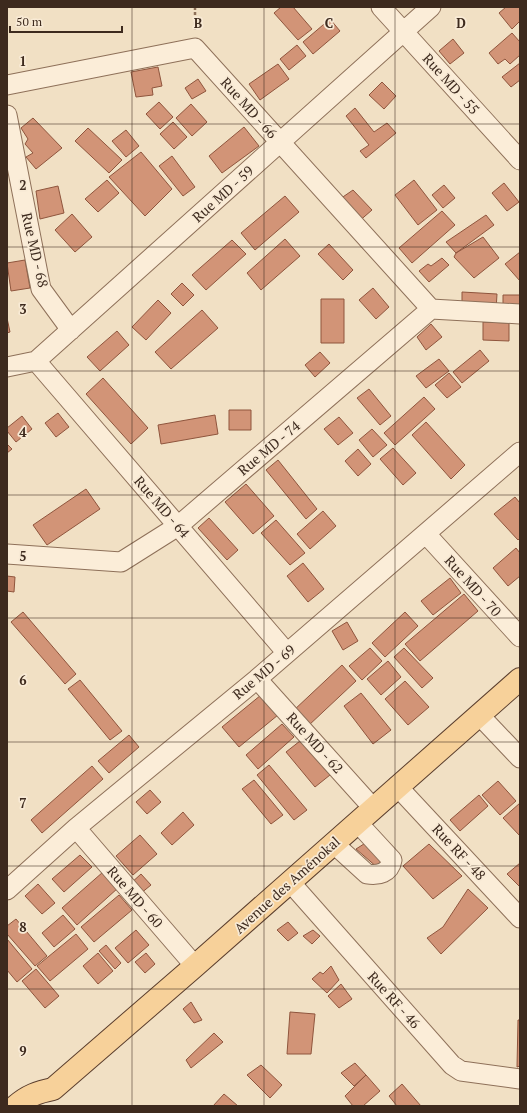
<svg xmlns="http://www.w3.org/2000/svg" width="527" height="1113" font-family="'PT Serif',serif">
  <rect width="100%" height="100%" fill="#f1e0c4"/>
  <!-- building -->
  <path fill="#d29477" stroke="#8f553d" d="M281,7h12l19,22 -14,11 -24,-27z
    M506,7h14v14l-8,8 -13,-16z
    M330,19l10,12 -27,23 -10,-12z
    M512,33l8,9v13l-10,9 -5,-5 -7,5 -9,-11z
    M453,39l11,14 -14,11 -11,-13z
    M297,45l9,11 -17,14 -9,-11z
    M520,63v17l-9,7 -9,-10z
    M278,64l11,15 -29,21 -11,-16z
    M158,67l4,19 -10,2 1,7 -17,2 -5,-25z
    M198,79l8,12 -14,8 -7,-11z
    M382,82l14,14 -12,13 -15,-14z
    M159,102l14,15 -13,12 -14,-15z
    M191,104l16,18 -15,14 -16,-18z
    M355,108l19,24 13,-9 9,10 -30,25 -6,-7 9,-6 -23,-29z
    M33,118l29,30 -26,21 -10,-12 7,-4 -8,-9 3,-5 -7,-11z
    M173,122l14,15 -13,12 -14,-15z
    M244,127l15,19 -37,27 -13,-17z
    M88,128l34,32 -13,13 -34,-32z
    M126,130l13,16 -13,11 -14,-16z
    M141,152l31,37 -27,27 -36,-39z
    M172,156l23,31 -12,9 -24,-30z
    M107,180l12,13 -21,19 -13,-13z
    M414,180l23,30 -19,15 -23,-30z
    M504,183l15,19 -12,9 -15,-18z
    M444,185l11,13 -12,10 -11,-13z
    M58,186l6,27 -24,6 -4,-28z
    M353,190l19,20 -15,13 -20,-22z
    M285,196l14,16 -44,38 -14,-17z
    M442,211l13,14 -43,38 -13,-15z
    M72,214l20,23 -17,15 -20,-22z
    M486,215l8,10 -38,28 -10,-11z
    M483,237l16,21 -25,20 -20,-21 2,-4z
    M285,239l15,17 -39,34 -14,-17z
    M232,240l14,14 -40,36 -14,-15z
    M329,244l24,26 -10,10 -25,-26z
    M520,252v29l-15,-17z
    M442,258l7,7 -20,17 -10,-11 9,-7 3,2z
    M25,260l5,28 -19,3 -4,-28z
    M182,283l12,12 -11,11 -12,-12z
    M373,288l16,19 -13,12 -17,-19z
    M462,292l35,2 -1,16 -34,-2z
    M503,295h17v15l-17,-1z
    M321,299h23v44h-23z
    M158,300l13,13 -25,27 -14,-13z
    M202,310l16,18 -47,41 -16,-17z
    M7,318l3,14 -3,1z
    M483,322l26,1v18l-26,-1z
    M431,324l11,13 -16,13 -9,-13z
    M117,331l12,14 -29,26 -13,-14z
    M480,350l9,11 -27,22 -9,-11z
    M320,352l10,11 -15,14 -10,-12z
    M439,359l10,12 -23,17 -10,-12z
    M449,373l12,14 -14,11 -12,-13z
    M103,378l45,50 -17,16 -45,-50z
    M369,389l22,27 -11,9 -23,-27z
    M424,397l11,12 -40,36 -11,-12z
    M229,410h22v20h-22z
    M58,413l11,14 -13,10 -11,-14z
    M215,415l3,19 -57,10 -3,-19z
    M22,416l10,13 -16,13 -9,-11v-3z
    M339,417l14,16 -15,12 -14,-16z
    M426,422l39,43 -14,14 -39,-44z
    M372,429l15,16 -14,12 -14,-17z
    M7,444l5,5 -5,4z
    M393,448l23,25 -13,12 -23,-26z
    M358,449l13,15 -13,12 -13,-15z
    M278,460l39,49 -11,10 -40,-49z
    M246,484l28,32 -21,18 -28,-32z
    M86,489l14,20 -53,36 -14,-20z
    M515,497l5,6v35l-2,2 -24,-26z
    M323,511l13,15 -26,23 -13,-15z
    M209,518l29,32 -11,10 -29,-32z
    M276,520l29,33 -15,12 -29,-32z
    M516,548l4,5v23l-12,10 -15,-18z
    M303,563l21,26 -16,13 -21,-26z
    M7,576l8,1 -1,15 -7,-1z
    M450,578l11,15 -28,22 -12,-14z
    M464,594l14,17 -58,50 -15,-17z
    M23,612l53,62 -11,10 -54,-62z
    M405,612l13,14 -33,31 -13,-14z
    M347,622l11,19 -15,9 -11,-19z
    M370,648l12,13 -20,19 -13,-14z
    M404,648l29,30 -11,10 -28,-31z
    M388,661l13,16 -20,18 -14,-16z
    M342,665l14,16 -48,45 -15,-15z
    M80,680l42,51 -12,9 -42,-51z
    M405,681l24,26 -21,18 -23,-26z
    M361,693l30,37 -18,14 -29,-38z
    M261,695l17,20 -39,32 -17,-20z
    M282,724l12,13 -36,32 -12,-14z
    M129,735l10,12 -30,26 -11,-12z
    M300,741l30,34 -15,12 -29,-35z
    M269,765l38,45 -13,10 -37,-45z
    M92,766l11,13 -61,54 -11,-13z
    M254,780l29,35 -12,9 -29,-35z
    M498,781l18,20 -16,14 -18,-20z
    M150,790l11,12 -14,12 -11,-12z
    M479,795l9,11 -28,25 -10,-11z
    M520,803v33l-17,-18z
    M183,812l11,13 -22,20 -11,-12z
    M140,835l17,19 -24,21 -17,-19z
    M367,842l20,20 -9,6 -22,-19z
    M429,844l33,32 -29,23 -30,-33z
    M80,855l12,12 -28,25 -12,-13z
    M520,863v22l-1,1 -12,-12z
    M103,872l15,16 -41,37 -15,-17z
    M141,874l10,11 -11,9 -10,-10z
    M38,884l17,19 -13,11 -17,-18z
    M468,889l20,19 -47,46 -14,-16 16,-11z
    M119,895l13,15 -38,32 -13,-15z
    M63,915l12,14 -21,18 -12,-14z
    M16,919l31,37 -12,10 -28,-32v-8z
    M288,922l10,11 -10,8 -11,-11z
    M136,930l13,15 -21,18 -13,-15z
    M313,930l7,6 -8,8 -9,-8z
    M76,934l12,15 -38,32 -13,-15z
    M7,939l25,30 -15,13 -10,-12z
    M106,945l15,18 -6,6 -16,-18z
    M98,953l15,18 -15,13 -15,-18z
    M146,953l9,11 -10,9 -10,-11z
    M331,966l8,14 -12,13 -15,-14 8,-7 3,2z
    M36,969l23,27 -14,12 -23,-27z
    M341,984l11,15 -13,9 -11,-12z
    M191,1002l11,18 -8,3 -11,-14z
    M290,1012l25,2 -4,40h-24z
    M518,1020h2v46l-3,1z
    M214,1033l9,9 -32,26 -5,-8z
    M355,1063l11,12 -12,11 -13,-13z
    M261,1065l21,20 -12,13 -23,-23z
    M366,1075l14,16 -17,15h-10l-8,-10z
    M402,1084l19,22h-24l-8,-10z
    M224,1094l14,12h-25z"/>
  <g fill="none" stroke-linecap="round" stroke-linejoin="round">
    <defs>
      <path id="minor" d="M381,7l139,153
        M7,85l188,-37 236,261
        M7,115l34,174 30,41
        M36,361l251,292
        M7,367l29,-6 395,-354
        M426,534l94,103
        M7,554l114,8 57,-36 253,-217 89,5
        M257,679l116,129
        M483,719l37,39
        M397,786l123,132
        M76,828l119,138
        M333,843l34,31c11,2 23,-1 25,-14l-35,-38
        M290,882l162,183 9,6 59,8
        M7,890l69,-62 181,-149 263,-227"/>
      <path id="major" d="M16,1106c11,-10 22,-14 37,-17l142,-123 325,-287"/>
    </defs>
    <!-- minor casing -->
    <use href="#minor" stroke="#8e7059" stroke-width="21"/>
    <!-- major casing -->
    <use href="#major" stroke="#5b3e2d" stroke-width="24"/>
    <!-- path -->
    <path stroke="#8e7059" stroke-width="2.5" stroke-dasharray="3 2" stroke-linecap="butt" d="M195,7v25"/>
    <!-- minor -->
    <use href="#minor" stroke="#fbedd8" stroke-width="19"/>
    <!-- major -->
    <use href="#major" stroke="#f7d19a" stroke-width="22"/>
  </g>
  <!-- grid -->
  <path fill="none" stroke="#3d2a1e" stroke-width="1" stroke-opacity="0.55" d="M132,7v1099M264,7v1099M395,7v1099M7,124h513M7,247h513M7,371h513M7,495h513M7,618h513M7,742h513M7,866h513M7,989h513"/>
  <g text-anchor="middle" stroke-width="3.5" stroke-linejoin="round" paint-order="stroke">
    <!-- street labels -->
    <g font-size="14" fill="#3d2a1e" stroke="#f8ead5">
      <text transform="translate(451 84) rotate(48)" y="5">Rue MD - 55</text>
      <text transform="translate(249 108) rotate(48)" y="5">Rue MD - 66</text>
      <text transform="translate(223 194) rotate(-42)" y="5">Rue MD - 59</text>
      <text transform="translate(35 250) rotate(77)" y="5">Rue MD - 68</text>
      <text transform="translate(269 448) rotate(-40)" y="5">Rue MD - 74</text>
      <text transform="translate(162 507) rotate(49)" y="5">Rue MD - 64</text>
      <text transform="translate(473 586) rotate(48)" y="5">Rue MD - 70</text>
      <text transform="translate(264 672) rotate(-40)" y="5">Rue MD - 69</text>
      <text transform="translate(315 743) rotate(48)" y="5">Rue MD - 62</text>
      <text transform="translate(459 852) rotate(47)" y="5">Rue RF - 48</text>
      <text transform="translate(287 885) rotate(-42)" y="5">Avenue des Aménokal</text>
      <text transform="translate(135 897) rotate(49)" y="5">Rue MD - 60</text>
      <text transform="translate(394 1000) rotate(48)" y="5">Rue RF - 46</text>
    </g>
  </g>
  <g font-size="13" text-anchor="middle" font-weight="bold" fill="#3d2a1e" stroke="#f8ead5" stroke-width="3.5" stroke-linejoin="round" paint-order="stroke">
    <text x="198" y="28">B</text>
    <text x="329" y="28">C</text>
    <text x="461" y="28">D</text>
    <text x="23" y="66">1</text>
    <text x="23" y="190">2</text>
    <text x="23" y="314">3</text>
    <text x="23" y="437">4</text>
    <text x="23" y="561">5</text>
    <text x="23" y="685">6</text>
    <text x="23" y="808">7</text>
    <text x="23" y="932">8</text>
    <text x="23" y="1056">9</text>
  </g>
  <!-- border -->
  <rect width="527" height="1113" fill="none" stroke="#3d2a1e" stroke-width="16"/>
  <!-- scale -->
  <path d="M10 26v6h112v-6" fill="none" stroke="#3d2a1e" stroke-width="2"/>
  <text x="16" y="26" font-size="12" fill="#3d2a1e" stroke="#f8ead5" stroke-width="3" paint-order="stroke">50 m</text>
</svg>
